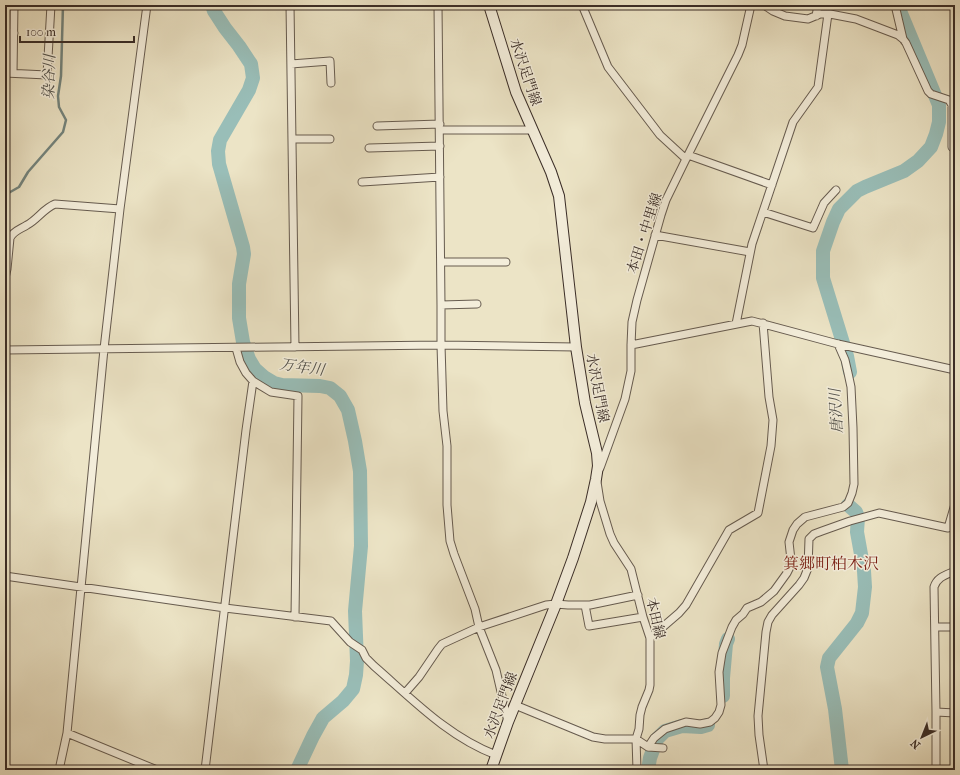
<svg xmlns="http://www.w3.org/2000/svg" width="960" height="775" font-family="'IM FELL French Canon','Noto Serif JP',serif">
  <rect width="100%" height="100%" fill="#ece4c6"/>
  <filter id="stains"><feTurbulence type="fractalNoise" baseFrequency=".005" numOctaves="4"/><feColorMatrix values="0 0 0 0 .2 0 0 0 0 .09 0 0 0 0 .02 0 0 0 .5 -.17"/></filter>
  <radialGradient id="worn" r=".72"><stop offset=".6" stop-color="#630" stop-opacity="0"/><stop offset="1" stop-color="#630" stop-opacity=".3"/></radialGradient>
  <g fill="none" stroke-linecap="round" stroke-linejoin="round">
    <!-- stream -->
    <path stroke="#73847e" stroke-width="2.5" d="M5,195l14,-8 9,-15 35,-40 3,-12 -7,-13 -1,-11 3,-20 2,-71"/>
    <!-- river -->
    <path stroke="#99beb8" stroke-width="14" d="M212,5l2,6 11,17 14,18 12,18 2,14 -4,12 -29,50 -2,11 1,13 24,83 1,7 -5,30v34l4,24 6,17 6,10 9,8 10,6 8,2 38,1 10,2 10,8 8,14 7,31 5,30 1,75 -6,65 2,50 -1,14 -3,14 -10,12 -20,17 -10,18 -16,34
      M850,372l-3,-16 -24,-78v-27l10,-29 6,-13 18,-18 8,-4 39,-16 14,-10 13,-14 5,-13 3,-12v-17l-39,-94 -1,-6
      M723,696v-18l3,-34 2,-5
      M648,770l2,-12 7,-19 8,-8 17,-5 19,1 7,-2
      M842,770l-7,-61 -8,-42 2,-9 28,-35 5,-10 3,-26 -1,-16 -7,-39 1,-15 -2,-5 -8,-7"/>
    <defs>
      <path id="street" d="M290,5l5,342
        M438,5l3,300v40l2,66 4,35v59l3,36 4,13 21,55 4,18 17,43 12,52
        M582,5l26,62 52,68 26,24
        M764,5l9,6 12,5 23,3 12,-5h10l26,5 42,16 5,4 3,4 22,48 3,3 18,6 3,5v42h3
        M895,5l8,34
        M816,16l2,-11
        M5,33h9
        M291,64l39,-3 1,22
        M5,73l42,2 4,-70
        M13,73l1,-68
        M377,126l63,-2
        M440,130h93
        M292,139h38
        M369,148l71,-2
        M688,155l84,30
        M362,182l78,-5
        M763,212l50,16 11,-25 12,-13
        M655,235l95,17
        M441,262h65
        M5,278l2,-9 3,-31c3,-7 11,-9 17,-13 11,-6 16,-16 28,-21l65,5
        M441,305l36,-1
        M736,324l16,-80 41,-122 25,-35 10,-73
        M631,345l121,-24 86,23 117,26
        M236,348l4,14 6,11 7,8 18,11 27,4 -3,221
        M5,350l436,-5 135,2
        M600,468l25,-69 6,-28v-26l1,-23 5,-22 24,-85 5,-15 20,-41 52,-104 4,-10 9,-40
        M597,482l3,19 10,33 4,9 17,26 12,48 7,21v47l-1,5 -7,17 -2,8 -1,14 -3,10 1,31
        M5,576l220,32 106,13 19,21 12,8 4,8 8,8c37,32 74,71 122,89
        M585,605l4,21 54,-9
        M935,627h20
        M650,638l29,-25 7,-8 43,-75 29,-17 13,-67 2,-26 -4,-23 -6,-74
        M405,693l14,-16 19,-28 4,-5 37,-17 67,-22 10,-1 12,1h22l48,-10
        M515,705l78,32 12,2h31l12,8 15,1
        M936,712l19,1
        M67,733l90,37
        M648,747l6,-9 11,-9 21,-7 14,2 10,-2 5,-4 4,-6 2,-7 -2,-33 3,-19 10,-26 4,-7 7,-6 4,-6 14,-6 13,-11 13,-18 3,-6 1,-7 -2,-18 4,-12 4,-6 8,-7 38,-10 5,-4 4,-10 2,-9 -1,-56 -2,-41 -3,-14 -3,-13 -7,-16
        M59,770l8,-37 37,-384 16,-140 27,-204
        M205,770l41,-340 7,-49
        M764,770l-5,-35 -1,-19 8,-84 2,-10 4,-7 27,-30 5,-7 4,-10 1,-29 5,-5 8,-3 28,-10 29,-8 69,15 7,-24
        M936,770v-58l-2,-125c3,-10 12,-12 21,-16"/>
      <path id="secondary" d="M489,5l27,87 35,80 8,24 17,151 9,56 12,50 1,13 -2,13 -5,23 -18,56 -17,46 -48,118 -17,48"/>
    </defs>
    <!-- street casing -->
    <use href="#street" stroke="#665b4f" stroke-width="9"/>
    <!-- secondary casing -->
    <use href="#secondary" stroke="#3a2d27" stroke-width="12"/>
    <!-- street -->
    <use href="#street" stroke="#f3edda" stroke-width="7"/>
    <!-- secondary -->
    <use href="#secondary" stroke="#f3edda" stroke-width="10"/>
  </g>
  <g text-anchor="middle" stroke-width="3" stroke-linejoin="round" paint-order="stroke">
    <!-- street labels -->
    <g font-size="14" fill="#3a2d27" stroke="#f3edda">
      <text transform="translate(526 72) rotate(71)" y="5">水沢足門線</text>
      <text transform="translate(644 233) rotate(-72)" y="5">本田・中里線</text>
      <text transform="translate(598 388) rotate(79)" y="5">水沢足門線</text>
      <text transform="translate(656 618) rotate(77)" y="5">本田線</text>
      <text transform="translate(500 705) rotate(-69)" y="5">水沢足門線</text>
    </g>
    <!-- water labels -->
    <g font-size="15" font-style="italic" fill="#52514b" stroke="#f3edda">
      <text transform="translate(49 77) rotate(-89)" y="5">染谷川</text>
      <text transform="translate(302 367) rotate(8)" y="5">万年川</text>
      <text transform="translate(836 411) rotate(-93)" y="5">唐沢川</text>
    </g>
    <!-- quarter labels -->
    <g font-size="16" fill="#7a1f14" stroke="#f3edda">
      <text x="831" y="569">箕郷町柏木沢</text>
    </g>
  </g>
  <!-- margin -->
  <rect width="960" height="775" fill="none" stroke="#ece4c6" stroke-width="20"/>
  <rect x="6" y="6" width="948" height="763" fill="none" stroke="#3a2d27" stroke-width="2"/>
  <rect x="10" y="10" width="940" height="755" fill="none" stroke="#3a2d27"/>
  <!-- north arrow -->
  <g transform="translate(922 737) rotate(223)" stroke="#f3edda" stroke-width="3" paint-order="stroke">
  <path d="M0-3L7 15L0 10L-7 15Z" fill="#3a2d27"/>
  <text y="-6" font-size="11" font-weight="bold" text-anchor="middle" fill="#3a2d27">N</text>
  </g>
  <!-- scale -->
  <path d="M20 36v6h114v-6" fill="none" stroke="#3a2d27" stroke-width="2"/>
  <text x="26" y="36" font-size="12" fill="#3a2d27" stroke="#f3edda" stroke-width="3" paint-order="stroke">100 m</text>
  <rect width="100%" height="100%" filter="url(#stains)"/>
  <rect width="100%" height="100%" fill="url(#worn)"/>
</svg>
